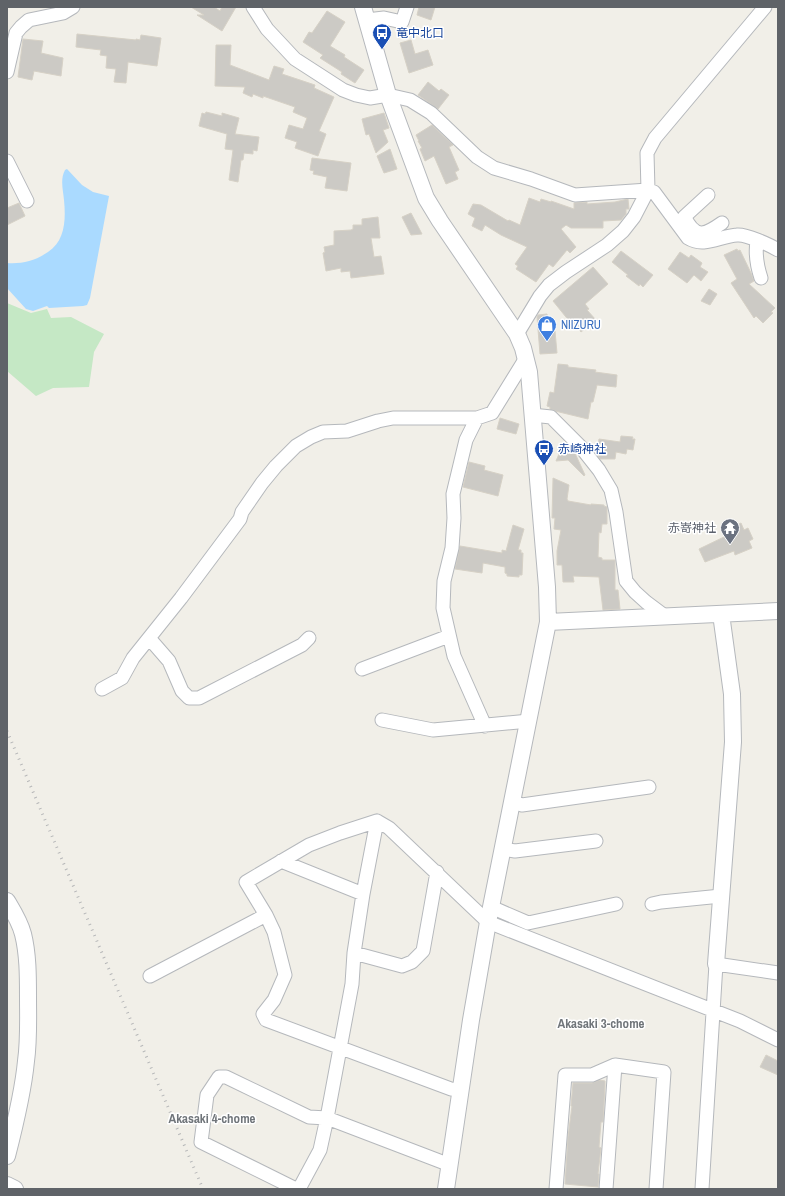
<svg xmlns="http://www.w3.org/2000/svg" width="785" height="1196" font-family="'Archivo Narrow','Noto Sans JP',sans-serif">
  <rect width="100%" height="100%" fill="#f1efe8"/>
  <!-- green -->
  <path fill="#c5e8c5" d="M7,303l24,10 16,-4 4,9 20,-1 33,17 -10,18 -5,35 -36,1 -17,8 -29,-25z"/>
  <!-- water -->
  <path fill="#aadaff" d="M67,169l15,16 11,7 16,4 -19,102 -3,7 -4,1 -34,2 -2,-2 -14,5 -7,-2 -19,-21v-25c15,1 28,-2 41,-11 17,-11 18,-32 16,-52 -1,-10 -4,-21 1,-30z"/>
  <!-- building -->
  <path fill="#cccac5" stroke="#d6d1c6" d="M191,7h23l6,4 2,-4h14l-14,24 -25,-16h7z
    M419,7h16l-4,13 -14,-5z
    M327,11l18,11 -15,24 15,9 -1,2 20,13 -9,13 -14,-9 1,-2 -22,-14 3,-3 -20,-13 6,-10 3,1z
    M77,34l59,6v-1l4,1 1,-5 20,3 -4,28 -29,-4 -2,21 -12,-1 2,-13 -10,-1 1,-12 -7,-1 1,-5 -25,-3z
    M23,39l20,2 -2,12 22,5 -2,18 -27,-5 -2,9 -14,-3z
    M411,40l4,14 13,-4 5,15 -24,8 -9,-30z
    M216,45h15l-1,20 39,15 5,-14 10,3 -2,5 33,11 -1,3 20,9 -15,34 7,3 -8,22 -23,-8 2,-6 -12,-4 4,-13 14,4 4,-11 -14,-6 2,-5 -32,-11v2l-10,-4 -1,3 -9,-4 2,-6 -30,-1z
    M428,82l11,9 2,-2 8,6 -11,14 -20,-14z
    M206,112l16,4v-3l17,5 -4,16 24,3 -2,14 -4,-1v4l-9,-1 -1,7h-2l-3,22 -9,-2 4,-30 -8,-1 2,-15 -28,-8 3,-13 3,1z
    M384,113l5,15 -6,2 5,12 -12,11 -7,-19 -3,1 -4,-16z
    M432,125l20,19 1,1 -4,2 10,23 -4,2 3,7 -12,5 -12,-28 -9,5 -5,-12 2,-1 -4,-7h1l-3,-6z
    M390,149l7,20 -13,4 -7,-17z
    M312,158l39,5 -4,28 -22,-3 2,-11 -14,-3 1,-3 -4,-1z
    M529,198l11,4 1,-3 10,3v-1l23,8v-6l13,-1v2l28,-2 13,-3 1,10h-3v5l-5,6 -18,1v7h-32l-5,-3 -5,4 15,18 -6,6 -3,-3 -14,17 -4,-3 -13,18 -20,-13 2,-3 -3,-2 12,-17 -26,-12 -16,-10 -3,6 -10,-5 3,-8 -7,-4 5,-10 8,1 27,16 1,-1 11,5z
    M19,203l6,13 -18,9v-17z
    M411,213l11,21 -11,1 -9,-18z
    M378,217l2,21h-9l3,19 7,-1 3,18 -33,4 -1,-7 -9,1v-4l-15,3 -3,-18 2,-1 -1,-5 10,-2v-14l17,-1 2,-1v-4h9v-6z
    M737,249l1,2 2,-1 11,23 3,8 -5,3 26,24 -4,4 2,1 -10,10 -7,-7 -2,2 -23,-35 6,-4 -13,-24z
    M621,251l32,24 -10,12 -3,-3 -1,2 -13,-10 2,-1 -16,-13z
    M680,252l9,6 2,-3 11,8 -2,4 8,5 -7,9 -7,-6 -7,8 -19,-14z
    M593,267l15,17 -23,20 4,5 -2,1 9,10 -15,12 -5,-7 -2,2 -21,-26z
    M709,289l8,5 -7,11 -9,-4z
    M547,314l2,17h6l2,22 -17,1 -3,-37 1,-2z
    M558,364l10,1v2l28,3 -1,2 22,3 -1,12 -19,-2 -4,17h-2l-3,17 -33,-8 -5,-2v-2l-3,-1 3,-14 4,1z
    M500,418l19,6 -3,10 -19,-5z
    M621,436l12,1 -1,2h3l-2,11 -6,-1 -1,5 -10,-2 -1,7h-15l-3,-5 2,-15 21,3z
    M571,448l3,3 11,24 -1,1 -16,-16 -12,1 3,-7v-5z
    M469,462l16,4 -1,4 19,5 -5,21 -35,-9z
    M553,478l16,7 -2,14 1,2 23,4v-1l13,1v1l3,1v17h-5l-1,9 -2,-1 -1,25 4,1v2h13v30h3l2,19 -17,1 -4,-33 -26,-1 1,6h-11l-1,-17h-5v-14l4,-21 -7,-1 1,-11h-3z
    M741,523l3,7 4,-2 5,11 -4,2 3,7 -17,7 -1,-4 -29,11 -6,-13 27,-13 -2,-5z
    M513,525l11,4 -6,21h3v3h2l-1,22h-3v2l-12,-1v-2l-2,-1v-6l-22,-4 -1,10 -27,-4 5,-23 42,7v-3l4,1z
    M766,1055l12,6v14l-18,-8z
    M600,1080l5,1v5l-2,36h-2l-2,25 2,1 -3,26h1l-1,13 -33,-3 3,-47 4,-31h-1l2,-23h19z"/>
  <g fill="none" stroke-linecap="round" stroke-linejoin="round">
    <defs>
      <path id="minor" d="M253,7l14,22 28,30 48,31 13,5 14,3 18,-3 22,5 21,13 46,44 17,11 37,11 44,16 73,-5 6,2 34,46c16,10 32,-2 49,-3 9,-1 33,10 41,15
        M367,20l17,-2 18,4 5,-15
        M7,72l9,-39 5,-6 8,-7 34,-7 10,-6
        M7,161l20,40
        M684,217l24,-22
        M685,218c11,21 20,17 37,5
        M757,241c-2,13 0,25 4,37
        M517,334l23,-38 9,-11 17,-13 41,-27 16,-14 11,-14 14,-27 -1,-37 8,-15 110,-131
        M532,415l19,2 29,29 19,24 12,20 5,22 10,69 9,11 11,10 20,15
        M477,418l-11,22 -13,54 1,24 -2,30 -8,33 -1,27 11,48 31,70
        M149,638l20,23 13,30 7,7h10l103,-53 7,-7
        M362,669l87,-33
        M102,689l20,-11 11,-20 48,-60 59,-79 2,-7 20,-29 14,-17 20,-20 15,-9 12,-5 24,-1 31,-10 15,-3h84l15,-5 34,-55
        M382,720l51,10 96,-9
        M512,802l10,3 127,-18
        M503,849l12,2 81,-10
        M281,861l82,33
        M652,904l9,-2 60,-6
        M491,907l37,16 88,-19
        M354,953l48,13 10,-4 11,-11 14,-79
        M150,976l116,-61
        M461,1090l-10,-1 -185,-69 -3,-6 11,-14 11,-25 -11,-43 -8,-17 -20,-33 63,-37 31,-12 37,-12 12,7 99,94 252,99 38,19
        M296,1189l-95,-47 6,-47 12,-18h7l83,40 18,1 123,47
        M299,1189l21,-39 7,-32 25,-134 2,-31 9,-59 14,-73
        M556,1189l9,-114h27l23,-10 49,7 -8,117
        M606,1189l9,-124
        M702,1189l14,-225 62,9"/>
      <path id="tertiary" d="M363,7l25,88 38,103 14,23 77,113 6,14 6,24 18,215 1,35 -60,300 -17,98 -25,169
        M548,622l230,-11
        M7,901c6,10 13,21 16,33 5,20 5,42 5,63 0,21 1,43 -2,64 -3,32 -11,64 -19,95
        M716,964l17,-222 -1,-48 -11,-80
        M7,1185l8,4"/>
    </defs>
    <!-- minor casing -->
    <use href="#minor" stroke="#b5b8bc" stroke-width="15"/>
    <!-- tertiary casing -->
    <use href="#tertiary" stroke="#b5b8bc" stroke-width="18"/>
    <!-- minor -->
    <use href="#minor" stroke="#fff" stroke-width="13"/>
    <!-- tertiary -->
    <use href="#tertiary" stroke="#fff" stroke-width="16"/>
    <!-- rail -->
    <path stroke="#b6b7b8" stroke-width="3" stroke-dasharray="1 5" stroke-linecap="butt" d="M7,731l196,458"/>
  </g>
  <!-- icons -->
  <defs>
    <symbol id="bus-pin" viewBox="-11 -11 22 30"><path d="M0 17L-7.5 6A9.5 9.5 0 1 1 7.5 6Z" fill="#1a4fb4" stroke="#fff"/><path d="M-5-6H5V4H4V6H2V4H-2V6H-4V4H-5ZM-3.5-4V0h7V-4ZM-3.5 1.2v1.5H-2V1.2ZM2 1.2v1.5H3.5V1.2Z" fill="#fff"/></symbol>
    <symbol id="shop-pin" viewBox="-11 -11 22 30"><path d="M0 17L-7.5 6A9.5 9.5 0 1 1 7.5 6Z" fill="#3f7fe0" stroke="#fff"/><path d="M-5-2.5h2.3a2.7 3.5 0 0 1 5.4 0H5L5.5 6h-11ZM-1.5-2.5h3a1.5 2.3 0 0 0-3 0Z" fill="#fff"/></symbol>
    <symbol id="temple-pin" viewBox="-11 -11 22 30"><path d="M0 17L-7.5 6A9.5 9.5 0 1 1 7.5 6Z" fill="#6b7280" stroke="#fff"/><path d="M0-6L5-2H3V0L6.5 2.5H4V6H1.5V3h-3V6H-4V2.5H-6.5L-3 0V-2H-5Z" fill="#fff"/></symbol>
  </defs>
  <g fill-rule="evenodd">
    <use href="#bus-pin" x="371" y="22" width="22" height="30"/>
    <use href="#shop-pin" x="536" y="314" width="22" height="30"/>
    <use href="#bus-pin" x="533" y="438" width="22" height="30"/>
    <use href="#temple-pin" x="719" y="517" width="22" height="30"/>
  </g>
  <g text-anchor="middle" stroke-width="3" stroke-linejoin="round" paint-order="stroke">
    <!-- transit labels -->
    <g font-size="12" fill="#164399" stroke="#fff" text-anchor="start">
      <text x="396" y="37">竜中北口</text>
      <text x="558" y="453">赤崎神社</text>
    </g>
    <!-- shop labels -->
    <g font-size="12" fill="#366cbe" stroke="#fff" text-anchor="start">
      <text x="561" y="329">NIIZURU</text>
    </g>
    <!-- worship labels -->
    <g font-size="12" fill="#5b616d" stroke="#fff" text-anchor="end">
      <text x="716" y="532">赤嵜神社</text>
    </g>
    <!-- neighbourhood labels -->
    <g font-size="13" font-weight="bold" fill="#70757a" stroke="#fff">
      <text x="601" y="1028">Akasaki 3-chome</text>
      <text x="212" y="1123">Akasaki 4-chome</text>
    </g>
  </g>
  <!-- border -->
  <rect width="785" height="1196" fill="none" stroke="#5f6368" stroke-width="16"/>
</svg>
